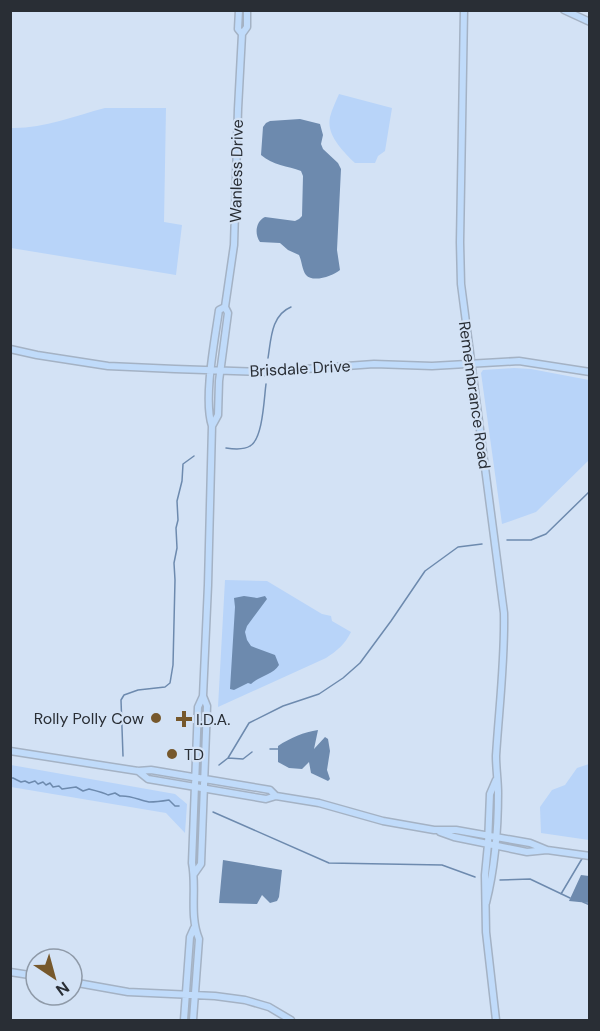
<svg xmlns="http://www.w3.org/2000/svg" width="600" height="1031" font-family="'DM Sans',sans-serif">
  <rect width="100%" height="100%" fill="#d3e2f5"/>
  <!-- green -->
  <path fill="#b8d4f9" d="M339,94l53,14 -7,43 -7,5 -3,7h-20c-12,-12 -29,-28 -25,-46 2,-8 6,-16 9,-23z
    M105,108h61l-2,114 18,3 -6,50 -165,-27v-120c31,1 63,-12 94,-20z
    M514,368l17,1 58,11v80l-53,52 -34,12 -21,-151 2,-3z
    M225,580l42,1 55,33 9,2 1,5 19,11c-6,12 -14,19 -25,26l-108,49z
    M589,764v76l-48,-7 -1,-26 12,-17 13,-5 12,-17z
    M11,765l164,29 12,10 -2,29 -19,-20 -155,-26z"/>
  <!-- water -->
  <path fill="#6d8aae" d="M300,119l20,5 3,11 -2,9 2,5 15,14 3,6 -4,81 3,20c-7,6 -27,13 -34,5 -4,-5 -4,-14 -7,-20l-11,-5 -8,-7 -20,-1c-6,-8 -4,-21 5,-25l30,4 4,-2 3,-3 1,-40 -2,-5c-13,-5 -29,-6 -40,-16l2,-28 3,-4 4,-2z
    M244,596l13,2 8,-2 2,3 -20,27 -2,6 2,8 4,6 24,9 4,10c-6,10 -20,11 -28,19l-3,-1 -14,7 -4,-1 5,-82 -1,-9z
    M318,730l-4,19 11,-12 3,2 2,12 -3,19 3,9 -2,2 -17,-8 -2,-11 -7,7 -13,-1 -11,-6v-16c12,-8 26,-14 40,-16z
    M223,860l59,10 -3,27 -2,4 -7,2 -8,-8 -5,9 -38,-1z
    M581,875l8,1v27l-20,-2z"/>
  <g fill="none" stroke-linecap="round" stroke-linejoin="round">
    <!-- stream -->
    <path stroke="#6d8aae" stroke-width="1.5" d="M268,358c3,-18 3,-43 23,-51
      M226,448c7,1 18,2 24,-2 13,-7 14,-48 16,-62
      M507,540h24l15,-6 44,-43
      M270,749h8
      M123,756l-2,-56 3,-5 14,-5 27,-3 5,-4 3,-18 2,-85 -1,-17 3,-15 -1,-20 2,-8 -1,-19 5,-20 1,-17 11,-8
      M228,758l15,1 9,-7
      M219,765l9,-7 21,-35 34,-17 36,-12 24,-16 17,-15 31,-42 34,-50 33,-24 24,-3
      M10,778h3l8,4 4,-1 4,2 6,-2 3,3 5,-2 3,3 4,-2 3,4 6,-1 3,3 14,-2 7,4 6,-2c4,1 16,4 19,6l7,-2 5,3c10,-1 19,4 29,6 6,0 14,-1 20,-2l6,6h4
      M213,812l116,51 113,2 33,12
      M500,880l30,-1 40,19
      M561,894l22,-37
      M583,902l7,3"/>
    <defs>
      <path id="secondary" d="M239,10l-1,19 4,5
        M464,10l-4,232 1,42 43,329c1,48 -5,95 -8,143 0,12 2,25 2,37 0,37 -3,74 -12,110
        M564,10l26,12
        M10,349l27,6 71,11 67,3 89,3 110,-8 58,2 87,-5 71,11
        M212,426l6,-11 1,-34 9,-68 -3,-6 9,-62 4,-136 4,-75 5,-7v-17
        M10,751l128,20 13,-1 119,20 6,6
        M138,771l10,8 118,20 10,-3 43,7 64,18 51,9h22l74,13 17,7
        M440,832l14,5 73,15 20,-2 43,6
        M194,874l7,-10 6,-158 -4,-10 5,-111 4,-159c-9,-27 3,-87 7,-116l6,-3
        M10,972l26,4
        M72,982l56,10 87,4 30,4 24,7 22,13
        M184,1020l6,-83 4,-9
        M193,1020l6,-81c-10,-24 -2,-51 -7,-76l6,-156 5,-11
        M496,1020l-10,-88 -1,-57 3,-31 2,-50 6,-14"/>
    </defs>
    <!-- secondary casing -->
    <use href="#secondary" stroke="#a4b2c4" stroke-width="9"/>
    <!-- secondary -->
    <use href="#secondary" stroke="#c0dbfa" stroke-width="6"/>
  </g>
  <!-- markers -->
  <g fill="#76582c" stroke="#d3e2f5" stroke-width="2">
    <circle cx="156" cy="718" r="6"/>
    <path d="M181 710h6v6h6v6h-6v6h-6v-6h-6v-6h6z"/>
    <circle cx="172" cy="754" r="6"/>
  </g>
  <g text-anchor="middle" stroke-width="4.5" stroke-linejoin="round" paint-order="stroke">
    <!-- street labels -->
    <g font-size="16" fill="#292e35" stroke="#d3e2f5">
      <text transform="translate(236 171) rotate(-89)" y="6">Wanless Drive</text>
      <text transform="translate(300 368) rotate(-3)" y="6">Brisdale Drive</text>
      <text transform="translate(475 395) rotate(82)" y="6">Remembrance Road</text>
    </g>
    <!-- poi labels -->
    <g font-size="16" fill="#292e35" stroke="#d3e2f5" text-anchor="start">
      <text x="144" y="724" text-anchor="end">Rolly Polly Cow</text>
      <text x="196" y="725">I.D.A.</text>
      <text x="184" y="760">TD</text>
    </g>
  </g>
  <!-- border -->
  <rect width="600" height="1031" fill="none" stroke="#292e35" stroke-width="24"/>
  <!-- north arrow -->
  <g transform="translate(54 977) rotate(144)"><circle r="28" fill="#d3e2f5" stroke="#8f9aa8" stroke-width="1.5"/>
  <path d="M0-4.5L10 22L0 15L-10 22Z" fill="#76582c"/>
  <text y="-9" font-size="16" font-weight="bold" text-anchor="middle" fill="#292e35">N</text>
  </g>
</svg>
